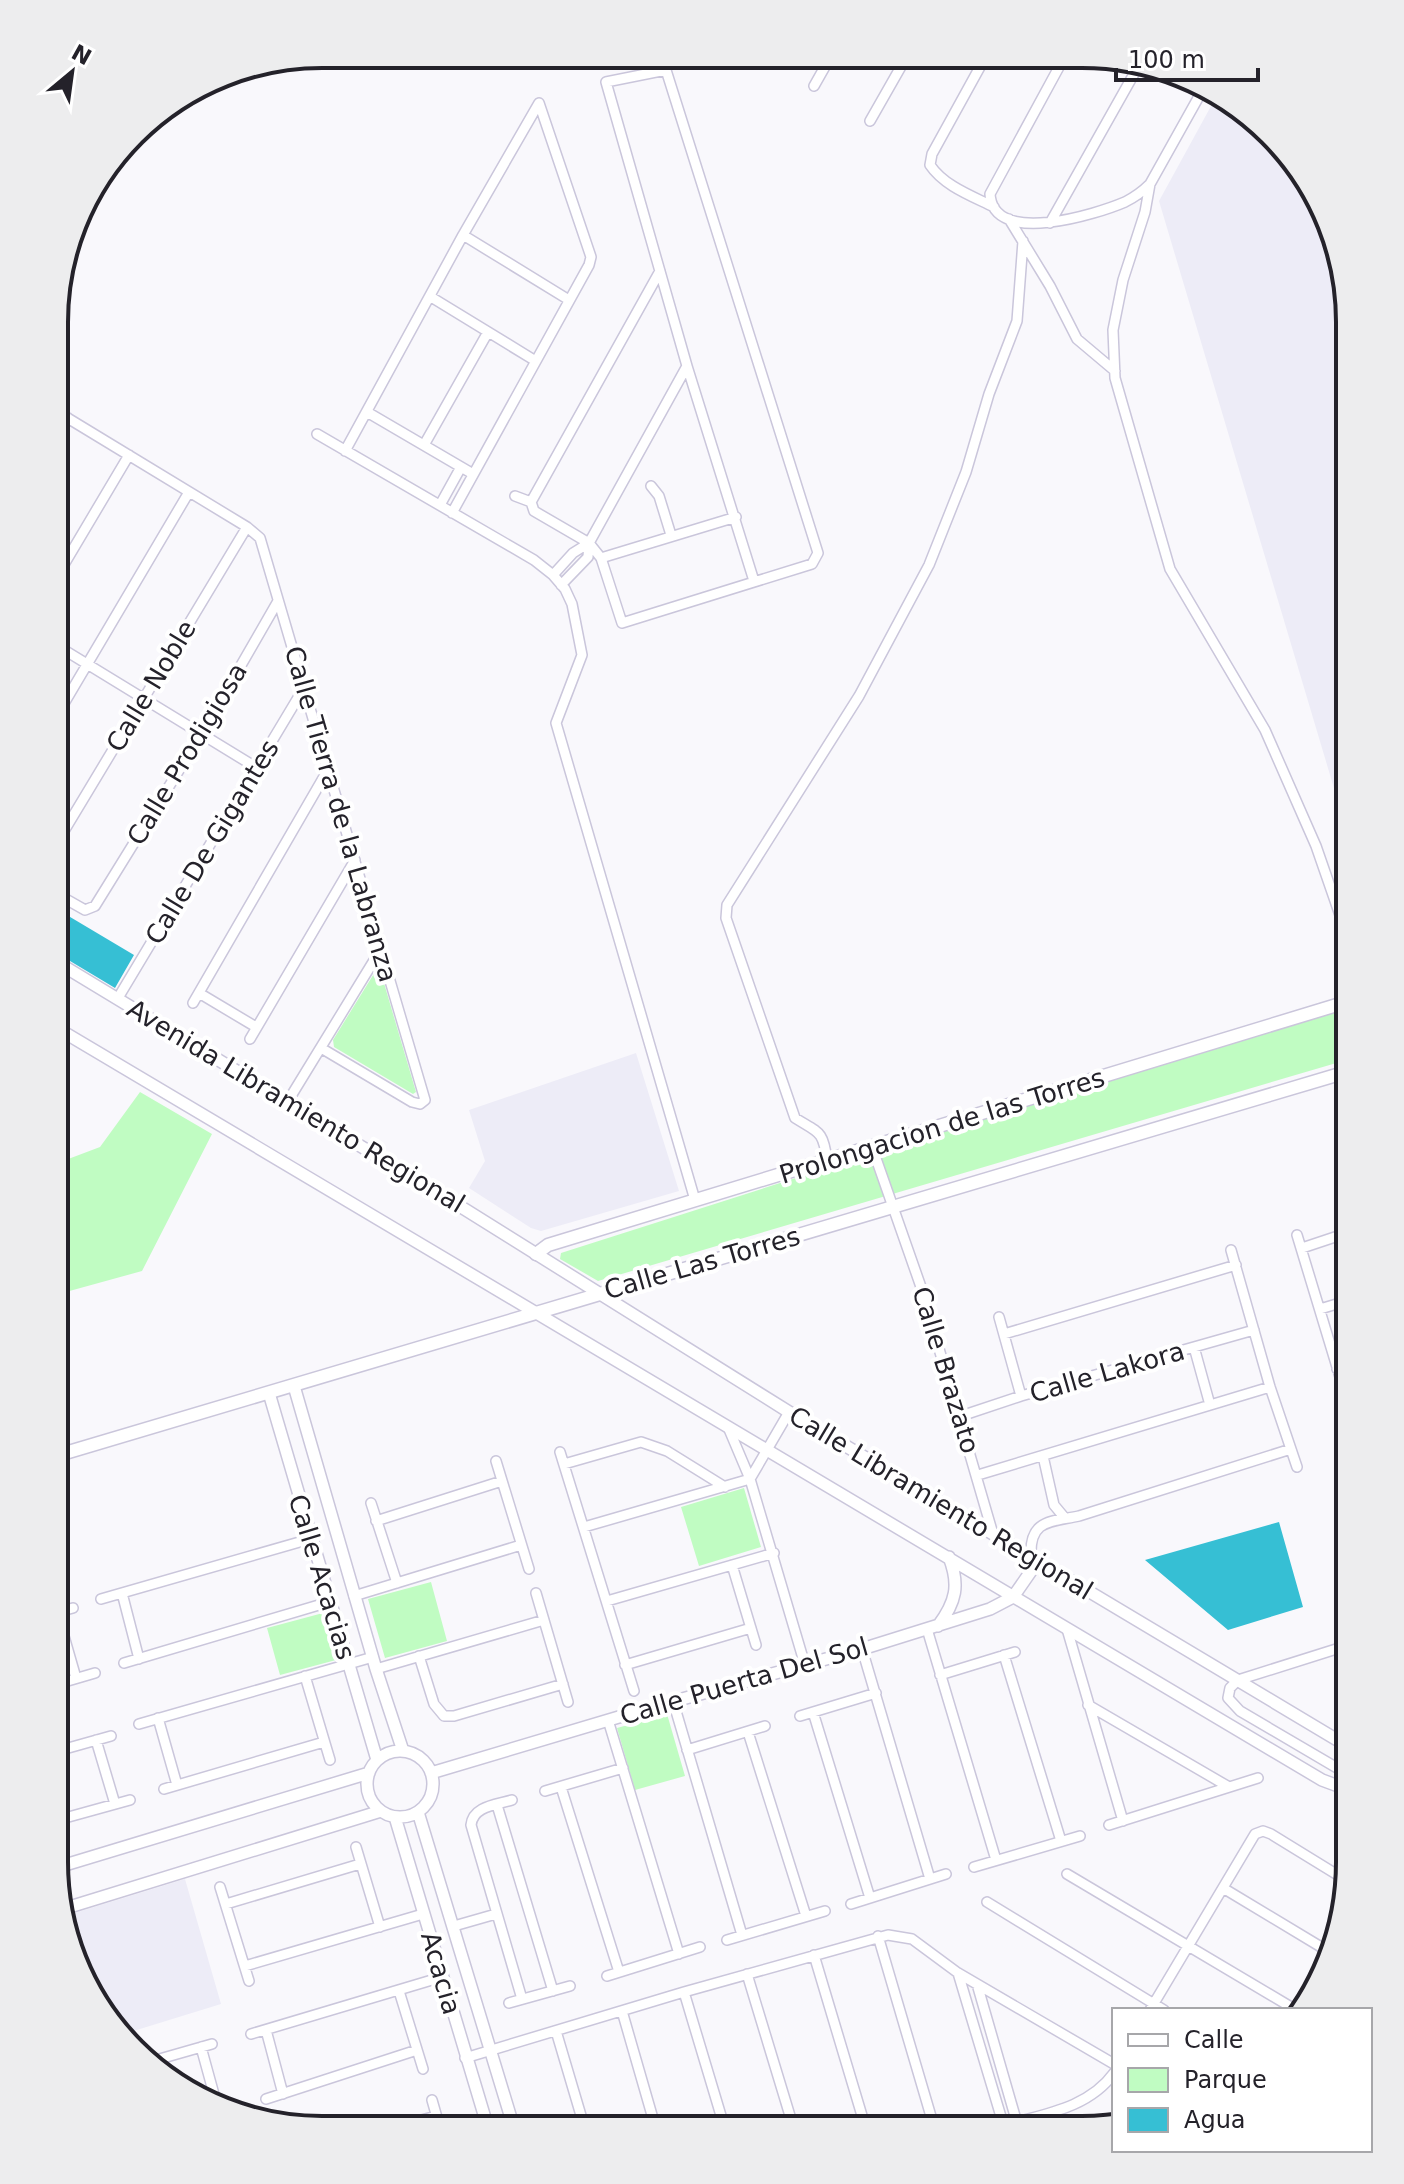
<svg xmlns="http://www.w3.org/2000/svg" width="1404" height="2184" font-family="'DejaVu Sans',sans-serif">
  <rect width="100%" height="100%" fill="#f9f8fc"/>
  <!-- built -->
  <path fill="#edecf7" d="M1216,97l29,12 84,110 21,103v520l-191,-641z
    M636,1053l43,138 -138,40 -10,-3 -62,-40 16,-27 -16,-51z
    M185,1879l36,125 -94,29 -52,-68 -10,-49z"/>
  <!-- green -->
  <path fill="#c0fcc2" d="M375,972l6,1 35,119 -3,2 -79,-47 -1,-7z
    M1350,1001v58l-752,222 -38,-22 1,-6z
    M140,1092l72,42 -70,137 -87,24v-131l45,-17z
    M744,1488l17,59 -62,19 -18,-59z
    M431,1582l16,59 -62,17 -17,-59z
    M323,1613l13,47 -56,15 -13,-47z
    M667,1714l18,62 -50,14 -18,-62z"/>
  <!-- water -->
  <path fill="#36bfd4" d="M55,908l79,47 -19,33 -60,-36z
    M1279,1522l24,85 -75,23 -83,-70z"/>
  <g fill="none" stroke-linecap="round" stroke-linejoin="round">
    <defs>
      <path id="minor" d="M986,56l-54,98 -2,11c14,21 42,31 64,42
        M1065,56l-75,138c3,53 107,20 135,8 10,-5 18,-11 25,-18l52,-93
        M814,86l17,-30
        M870,121l37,-65
        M1150,184l-5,28 -22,68 -10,50 2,48 55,191 95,161 51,116 34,98
        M1009,219l41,67 27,53 38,32
        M1050,223l89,-158
        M463,235l106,65
        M431,297l103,63
        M56,411l191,116 13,11 165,562 -5,4 -8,-2 -91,-54
        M367,412l106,62
        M317,434l217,126 19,15 12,14 7,15 10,51 -26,68 139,477
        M56,438l12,-20
        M424,445l64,-113
        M345,451l118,-216 76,-132 52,154 -2,8 -137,248
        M651,486l8,10 12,39
        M515,496l16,6 3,9 55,32 12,15 21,65 190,-59 6,-11 -152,-483 -60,12 81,284
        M531,502l129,-231
        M440,505l21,-38
        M601,558l135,-41
        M553,575l20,-22 16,-10
        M56,578l73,-123
        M561,585l27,-28 1,-14 98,-177 67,215
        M56,645l201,123
        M56,717l133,-225
        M55,846l192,-319
        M55,893l30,17 10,-4 107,-173 76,-132
        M199,993l57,34
        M118,998l187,-312
        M193,1003l136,-235
        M250,1039l105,-179
        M288,1101l93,-152
        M872,1147l49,140 72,247
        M827,1160c-4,-30 -8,-27 -32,-42l-69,-200 1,-13 132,-209 70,-131 37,-93 23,-78 28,-73 6,-80
        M1297,1235l53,175
        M1302,1248l48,-16
        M1231,1250l39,137 27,80
        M1320,1309l30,-9
        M999,1317l22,79
        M1004,1334l232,-69
        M1194,1347l16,58
        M1337,1369l13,-4
        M961,1416l60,-20 233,-66
        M728,1427l22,52 55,186
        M560,1452l74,239
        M1043,1456l11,49 10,12
        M496,1461l33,108
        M564,1464l77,-22 26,9 58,36
        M978,1475l292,-88
        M750,1479l39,-67
        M371,1503l26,80
        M376,1521l126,-40
        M584,1527l166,-48
        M1031,1557c-2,-38 20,-35 48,-41l212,-67
        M732,1565l24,80
        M122,1593l17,66
        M536,1593l32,109
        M354,1596l167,-51
        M101,1599l209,-60
        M607,1601l167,-48
        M57,1612l19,66
        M54,1613l19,-5
        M927,1629l69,231
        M1067,1629l56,192
        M862,1649l68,230
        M1004,1655l57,186
        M419,1656l15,48 10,12h10l109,-32
        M124,1663l205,-61
        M625,1665l126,-37
        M376,1669l168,-49
        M940,1675l75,-23
        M305,1676l25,84
        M54,1685l41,-12
        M673,1701l69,234
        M1088,1705l141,82
        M813,1712l57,186
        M800,1716l76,-23
        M158,1718l19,67
        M608,1720l71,234
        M139,1724l234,-67
        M748,1732l58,184
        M96,1740l19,64
        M687,1750l78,-24
        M54,1752l57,-16
        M1349,1775l-109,-64 -12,-13 2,-10 8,-8 111,-35
        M561,1787l58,185
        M164,1789l160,-47
        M545,1791l78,-23
        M512,1800c-16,5 -39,6 -41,25l51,174
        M497,1805l56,186
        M54,1821l76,-21
        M1109,1825l149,-47
        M356,1847l24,80
        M974,1867l106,-31
        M1067,1874l229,136
        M220,1887l29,94
        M1223,1888l103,62
        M987,1902l177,108
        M226,1904l134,-40
        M851,1904l95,-30
        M454,1926l42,-12
        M878,1936l57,194
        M727,1940l98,-29
        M814,1955l52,174
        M245,1966l178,-52
        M958,1973l47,157
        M747,1974l47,155
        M607,1976l93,-29
        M977,1984l42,146
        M399,1991l24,78
        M684,1992l41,137
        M509,2003l61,-17
        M1150,2010l105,-176 8,-3 8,3 78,48
        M622,2011l34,118
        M266,2030l17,64
        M556,2031l29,98
        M251,2034l191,-57
        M201,2047l14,51
        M465,2058l219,-66 204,-57 24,4 46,34 156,91
        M149,2062l63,-18
        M266,2099l151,-49
        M432,2100l8,28
        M393,2128l43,-12
        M989,2130c43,-15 96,-17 125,-57"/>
      <path id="tertiary" d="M55,961l411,249 323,202 560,335
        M55,1027l1267,753 27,10
        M294,1386l82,283 27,82
        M269,1393l108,367
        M938,1626c18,-24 22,-41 11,-69
        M367 1784a33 33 0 1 1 66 0a33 33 0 1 1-66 0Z
        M431,1773l208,-62 223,-62 128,-40 23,-12 25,-36
        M418,1812l96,316
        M395,1817l93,311
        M55,1868l314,-95
        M63,1909l318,-98"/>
      <path id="secondary" d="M536,1254l12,-9 802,-244
        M55,1456l1295,-385"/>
    </defs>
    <!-- minor casing -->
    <use href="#minor" stroke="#cac6db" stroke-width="12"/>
    <!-- tertiary casing -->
    <use href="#tertiary" stroke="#cac6db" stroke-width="14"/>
    <!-- secondary casing -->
    <use href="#secondary" stroke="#cac6db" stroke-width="15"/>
    <!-- minor -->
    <use href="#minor" stroke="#fff" stroke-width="9"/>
    <!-- tertiary -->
    <use href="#tertiary" stroke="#fff" stroke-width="11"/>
    <!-- secondary -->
    <use href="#secondary" stroke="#fff" stroke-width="12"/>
  </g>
  <g text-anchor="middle" stroke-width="8" stroke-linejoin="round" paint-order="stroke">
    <!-- street labels -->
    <g font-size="26" fill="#24222a" stroke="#fff">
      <text transform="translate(151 686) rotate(-59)" y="9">Calle Noble</text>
      <text transform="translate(187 754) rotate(-59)" y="9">Calle Prodigiosa</text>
      <text transform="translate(341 814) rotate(74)" y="9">Calle Tierra de la Labranza</text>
      <text transform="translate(212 842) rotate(-59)" y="9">Calle De Gigantes</text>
      <text transform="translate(296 1106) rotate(31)" y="9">Avenida Libramiento Regional</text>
      <text transform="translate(942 1126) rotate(-17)" y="9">Prolongacion de las Torres</text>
      <text transform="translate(702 1263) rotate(-16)" y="9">Calle Las Torres</text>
      <text transform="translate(946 1370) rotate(73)" y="9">Calle Brazato</text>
      <text transform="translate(1107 1372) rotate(-16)" y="9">Calle Lakora</text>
      <text transform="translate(941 1503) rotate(31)" y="9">Calle Libramiento Regional</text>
      <text transform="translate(322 1577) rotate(73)" y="9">Calle Acacias</text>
      <text transform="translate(744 1681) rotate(-16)" y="9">Calle Puerta Del Sol</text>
      <text transform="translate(441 1973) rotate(74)" y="9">Acacia</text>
    </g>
  </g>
  <!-- crop -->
  <path d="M0 0H1404V2184H0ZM322 68H1082A254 254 0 0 1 1336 322V1862A254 254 0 0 1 1082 2116H322A254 254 0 0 1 68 1862V322A254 254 0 0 1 322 68Z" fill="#ededee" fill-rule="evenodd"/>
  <path fill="none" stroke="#24222a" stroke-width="4" d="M322 68H1082A254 254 0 0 1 1336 322V1862A254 254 0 0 1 1082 2116H322A254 254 0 0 1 68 1862V322A254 254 0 0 1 322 68Z"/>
  <!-- legend -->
  <rect x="1112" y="2008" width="260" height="144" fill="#ffffff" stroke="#a7a7aa" stroke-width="2"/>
  <rect x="1128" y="2034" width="40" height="12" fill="#ffffff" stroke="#a7a7aa" stroke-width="2"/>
  <text x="1184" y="2048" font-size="24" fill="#24222a">Calle</text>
  <rect x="1128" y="2068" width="40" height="24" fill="#c0fcc2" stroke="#a7a7aa" stroke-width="2"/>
  <text x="1184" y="2088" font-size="24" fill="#24222a">Parque</text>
  <rect x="1128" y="2108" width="40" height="24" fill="#36bfd4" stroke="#a7a7aa" stroke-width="2"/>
  <text x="1184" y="2128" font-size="24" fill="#24222a">Agua</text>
  <!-- north arrow -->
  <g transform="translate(72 72) rotate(29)" stroke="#ffffff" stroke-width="6" paint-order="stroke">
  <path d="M0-6L14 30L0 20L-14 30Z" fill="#24222a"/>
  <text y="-12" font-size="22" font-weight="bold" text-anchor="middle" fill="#24222a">N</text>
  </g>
  <!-- scale -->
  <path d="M1116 68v12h142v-12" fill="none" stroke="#24222a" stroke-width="4"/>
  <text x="1128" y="68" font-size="24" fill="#24222a" stroke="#ffffff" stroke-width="6" paint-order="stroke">100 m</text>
</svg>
